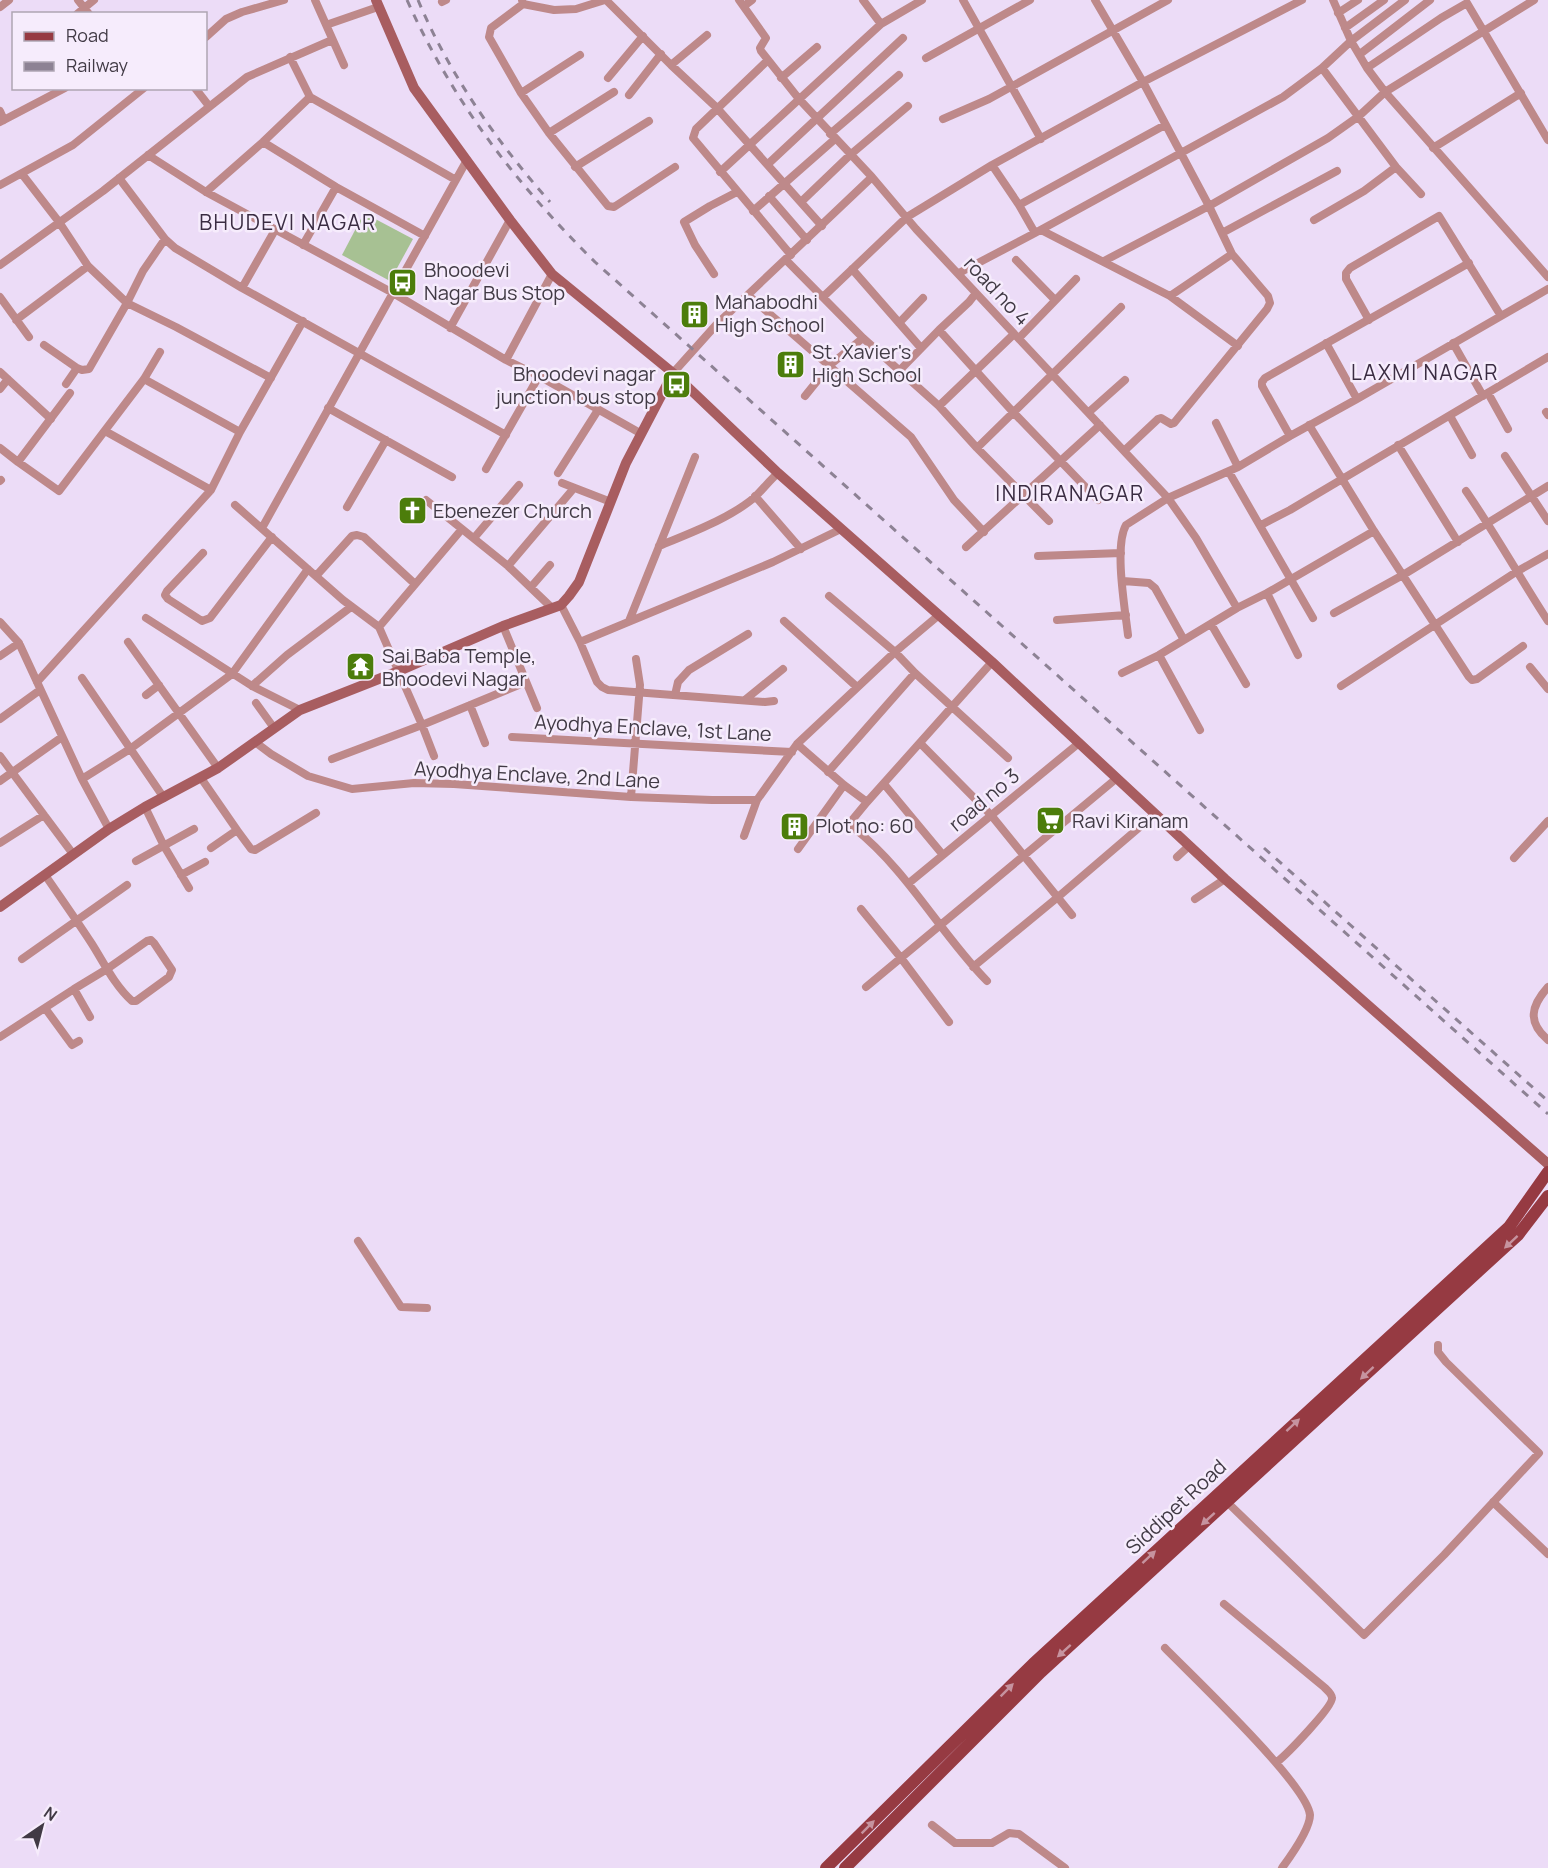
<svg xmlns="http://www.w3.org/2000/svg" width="1548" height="1868" font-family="Manrope,sans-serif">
  <rect width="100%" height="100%" fill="#ecdcf7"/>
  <!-- green -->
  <path fill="#a7c193" d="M364,213l49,26 -23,42 -48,-26z"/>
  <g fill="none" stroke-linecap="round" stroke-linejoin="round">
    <!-- street -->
    <path stroke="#be898a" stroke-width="8" d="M78,0l11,14
      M315,0l29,65
      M522,0l1,4 -32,24 -2,9 32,56 28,40 59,73 6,1 61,-40
      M606,0l65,65 45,42 106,119
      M739,0l27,38 -6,10 1,3 38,48 73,78 44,52 252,269 28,40 41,70
      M863,0l18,24
      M963,0l78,139
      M1095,0l48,82 66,124 23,48 36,42 2,7 -3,6 -93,114 -3,1 -10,-6 -3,1 -34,32
      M1333,0l18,41 16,27 18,24 163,185
      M442,2l4,-2
      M523,4l31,6 22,-1 29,-9
      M744,6l8,-6
      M0,7l9,-7
      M1338,13l20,-13
      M77,14l17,-14
      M326,25l52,-18
      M1345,28l39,-28
      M206,37l20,-18 16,-7 42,-12
      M1360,54l70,-54
      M926,58l104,-58
      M767,61l-71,68 -3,9 98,117
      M671,65l36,-30
      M1322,68l74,99 25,27
      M1367,68l74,-50 26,-15 81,137
      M608,78l35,-42
      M781,78l36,-31
      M195,88l14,18
      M521,93l59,-38
      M629,95l32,-41
      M310,97l146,83
      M0,111l4,9
      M943,119l46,-20 179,-99
      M0,122l65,-34
      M549,133l65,-41
      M830,134l69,-59
      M263,142l73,45 89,49
      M1433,148l88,-55
      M148,155l58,37 187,101 113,67 33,16 101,57
      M768,164l135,-126
      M992,165l27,40 16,28
      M575,167l74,-46
      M720,172l161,-148 41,-24
      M22,174l37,48 29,44 39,37 49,24 95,51
      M119,178l46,61 10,9 67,40 264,147
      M0,185l73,-40 71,-57
      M206,192l57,-50 47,-45 -20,-40
      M769,196l38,44
      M801,202l49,-47 58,-49
      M1019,205l146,-80
      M753,211l82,-72
      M1314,220l50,-29 32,-24
      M1041,230l129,66 68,50
      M1222,233l115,-62
      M303,245l33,-58
      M786,260l77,78 76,68 38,42 72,73
      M1016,260l39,40
      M1104,261l105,-55 119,-68 31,-22 26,-24 149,-92
      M0,265l103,-74 144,-114 85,-37
      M852,269l69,79
      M959,273l76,-40 248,-136 39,-29 29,-27 54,-41
      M714,274l-19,-29 -11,-23 26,-16 27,-14
      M242,288l33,-58
      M749,296l162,141 43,63 30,32
      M1170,296l62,-42
      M0,297l29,40
      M823,297l84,-80 85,-52 151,-83 159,-82
      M16,320l72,-54
      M1369,320l-23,-41v-6l4,-5 89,-52 62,100
      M899,323l24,-25
      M450,328l60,-108
      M939,330l74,82 85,88
      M1019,338l57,-59
      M1326,343l31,56
      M1453,343l30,53
      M44,345l33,23 5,2 7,-1 38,-66 16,-32 22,-32
      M506,360l46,-86
      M900,370l39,-40 30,-28 7,-9
      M0,372l51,47
      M673,373l43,-48 156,-148
      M144,379l96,53
      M66,384l11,-16
      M0,389l8,-10
      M1488,393l20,36
      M805,396l25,-31 33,-27
      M939,406l75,-72
      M328,408l124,69
      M1089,412l36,-32
      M1546,412l2,3
      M1450,416l22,39
      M1216,423l22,44
      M1309,425l65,106 95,146 3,3 5,-1 46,-33
      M105,431l106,59 29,-58 63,-111
      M1290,436l-28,-50v-4l3,-4 204,-115
      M1398,445l60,97
      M0,448l18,14 52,-69
      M977,448l144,-141
      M1505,456l43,65
      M18,462l41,29 85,-112 16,-27
      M486,469l53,-93
      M1229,472l84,146
      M558,473l40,-63
      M0,481l1,-1
      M562,483l49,19
      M1466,491c29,42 54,87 82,130
      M755,496l46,53
      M426,500l82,66 44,42
      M235,505l108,95 36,27 43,98 12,31
      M347,507l39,-67
      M1261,525l29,-15 258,-153
      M262,528l205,-368
      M474,538l45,-53
      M659,546c31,-13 70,-27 96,-49 8,-8 15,-17 23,-24
      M966,547l134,-122
      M203,553l-36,38 -2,4 3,4 34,22 8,-3 62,-81
      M1038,556l83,-3
      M508,566l66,-78
      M316,576l36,-40 5,-1 7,2 51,47
      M1123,581l26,2 6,5 29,52
      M531,587l19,-22
      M1267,593l31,62
      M829,596l66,56 20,21 93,85
      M561,605l19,37 17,40 5,5 6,3 157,12 9,-1
      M1334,613l69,-38 145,-89
      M146,618l106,68 48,24
      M1057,620l69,-5
      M629,621l66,-164
      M784,621l73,66
      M0,622l19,21 63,136 27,50
      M1211,624l35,60
      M503,626l34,82
      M379,627l83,-98
      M1128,635c-3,-26 -14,-89 -2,-110l42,-27 70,-31 52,-31 67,-37 191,-110
      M128,642l90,126
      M580,642l193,-80 68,-33
      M1159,655l41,75
      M0,656l19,-13
      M1530,667l18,22
      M1122,673l37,-18 78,-47 30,-15 107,-62
      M82,678l82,120
      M37,682l174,-192
      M252,686l35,-31 64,-48
      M1341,686l175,-114 32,-18
      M146,695l13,-10
      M675,695l3,-13 11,-12 59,-36
      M746,699l37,-30
      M256,703l18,25
      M470,705l15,38
      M0,719l40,-29
      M512,737l280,15
      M255,742l16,12 37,22 44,13 62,-6 40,1 177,13 81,3h45
      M920,743l71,72 81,100
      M797,744l47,41 23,17
      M0,756l73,98
      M332,759l90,-34 104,-43
      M828,772l87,-99
      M201,778l36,52 -26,18
      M82,779l48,-30 102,-75 76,-105
      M0,781l62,-44
      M884,784l59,71
      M631,797l9,-112 -4,-26
      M145,807l19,39 25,42
      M237,830l14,19 4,1 61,-37
      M744,836l13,-36 40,-56 98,-92 44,-37
      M0,843l44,-28
      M798,849l46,-64
      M1177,857l12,-11
      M1514,858l34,-37
      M136,861l58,-32
      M45,875c16,23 32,46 47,69 12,19 23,42 40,57h4l33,-24 3,-7 -18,-27 -3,-3 -4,1 -40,28 -33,20
      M181,875l24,-13
      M909,883l170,-140
      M1195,899l30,-20
      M861,909l40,49 48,64
      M22,959l105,-74
      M973,967l85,-70 97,-83
      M987,981c-48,-49 -78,-109 -133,-153l-3,-5 2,-4 14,-17 125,-140
      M866,987l251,-209
      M1548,987c-17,19 -21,35 0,53
      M45,1008l27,37 7,-4
      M0,1037l74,-48 16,28
      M358,1241l43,66 26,1
      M1227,1502l137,133 80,-80 95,-102 -93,-91 -8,-10v-7
      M1493,1502l55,52
      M1224,1604l100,83c3,3 8,7 8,11 1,9 -46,57 -55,64
      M1165,1648c27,28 142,136 145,167 0,15 -20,42 -28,53
      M932,1825l23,18h37l17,-10 10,1 46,34"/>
    <!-- secondary -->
    <path stroke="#a85d60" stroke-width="10" d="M376,0l38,88 96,132 42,54 121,99 105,100 214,189 233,217 323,285
      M0,907l109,-78 36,-22 73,-39 82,-58 99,-39 104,-45 58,-21 8,-9 10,-14 47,-119 47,-90"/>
    <!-- primary -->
    <path stroke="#963a42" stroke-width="12" d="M826,1868l207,-204 476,-437 39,-55
      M845,1868l196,-196 477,-437 30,-39"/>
    <!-- rail -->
    <path stroke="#8d8294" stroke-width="3" stroke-dasharray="8 8" stroke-linecap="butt" d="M407,0c46,102 109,184 188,262l953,852
      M418,0c31,74 79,142 132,202
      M1264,848l284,253"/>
  </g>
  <!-- one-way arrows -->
  <defs><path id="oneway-solid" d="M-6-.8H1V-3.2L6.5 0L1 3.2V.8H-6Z" transform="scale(1.5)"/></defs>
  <g fill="#c6939f">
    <use href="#oneway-solid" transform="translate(1511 1242) rotate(137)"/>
    <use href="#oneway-solid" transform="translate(1367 1373) rotate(137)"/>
    <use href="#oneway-solid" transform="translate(1293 1425) rotate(-43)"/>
    <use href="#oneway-solid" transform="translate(1208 1519) rotate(138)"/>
    <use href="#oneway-solid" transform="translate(1149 1557) rotate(-43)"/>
    <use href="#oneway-solid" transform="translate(1064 1651) rotate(138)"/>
    <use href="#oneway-solid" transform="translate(1007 1690) rotate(-45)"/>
    <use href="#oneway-solid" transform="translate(868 1827) rotate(-45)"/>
  </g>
  <!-- icons -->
  <defs>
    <symbol id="bus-square" viewBox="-11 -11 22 22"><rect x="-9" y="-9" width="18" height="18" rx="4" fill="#4c7d0b" stroke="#f6ecfc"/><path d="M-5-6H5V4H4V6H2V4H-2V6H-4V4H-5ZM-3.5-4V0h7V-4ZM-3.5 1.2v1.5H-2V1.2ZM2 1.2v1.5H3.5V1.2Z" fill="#fff"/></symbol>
    <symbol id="building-square" viewBox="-11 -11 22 22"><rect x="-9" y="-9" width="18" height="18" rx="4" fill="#4c7d0b" stroke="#f6ecfc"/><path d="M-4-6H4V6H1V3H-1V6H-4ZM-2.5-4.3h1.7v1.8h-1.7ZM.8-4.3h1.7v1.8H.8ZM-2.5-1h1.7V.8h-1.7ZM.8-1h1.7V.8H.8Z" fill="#fff"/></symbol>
    <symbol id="church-square" viewBox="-11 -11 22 22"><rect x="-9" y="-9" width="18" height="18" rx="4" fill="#4c7d0b" stroke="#f6ecfc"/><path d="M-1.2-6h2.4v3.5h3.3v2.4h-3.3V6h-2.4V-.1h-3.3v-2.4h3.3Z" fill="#fff"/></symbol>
    <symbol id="temple-square" viewBox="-11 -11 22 22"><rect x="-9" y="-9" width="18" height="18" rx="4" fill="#4c7d0b" stroke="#f6ecfc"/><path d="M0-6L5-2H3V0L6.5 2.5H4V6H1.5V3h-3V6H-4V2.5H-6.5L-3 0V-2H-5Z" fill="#fff"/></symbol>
    <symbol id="supermarket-square" viewBox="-11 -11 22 22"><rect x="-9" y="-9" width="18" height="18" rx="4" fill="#4c7d0b" stroke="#f6ecfc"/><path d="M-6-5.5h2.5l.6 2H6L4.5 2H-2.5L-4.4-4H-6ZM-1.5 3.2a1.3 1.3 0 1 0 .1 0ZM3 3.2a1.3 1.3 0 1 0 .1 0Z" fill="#fff"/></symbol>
  </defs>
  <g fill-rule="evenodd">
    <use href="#bus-square" x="386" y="266" width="33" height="33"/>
    <use href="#building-square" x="678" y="298" width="33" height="33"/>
    <use href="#building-square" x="774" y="348" width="33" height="33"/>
    <use href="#bus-square" x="660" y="368" width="33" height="33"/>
    <use href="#church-square" x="396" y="494" width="33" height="33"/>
    <use href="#temple-square" x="344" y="650" width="33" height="33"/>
    <use href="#supermarket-square" x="1034" y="804" width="33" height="33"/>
    <use href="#building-square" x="778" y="810" width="33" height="33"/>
  </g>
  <g text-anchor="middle" stroke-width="5" stroke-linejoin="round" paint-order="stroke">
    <!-- poi labels -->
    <g font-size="20" fill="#413a45" stroke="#f6ecfc" text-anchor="start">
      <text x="424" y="277">Bhoodevi<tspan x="424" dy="23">Nagar Bus Stop</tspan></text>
      <text x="715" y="309">Mahabodhi<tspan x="715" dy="23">High School</tspan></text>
      <text x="812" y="359">St. Xavier's<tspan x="812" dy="23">High School</tspan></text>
      <text x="656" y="381" text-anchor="end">Bhoodevi nagar<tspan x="656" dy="23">junction bus stop</tspan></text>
      <text x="433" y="518">Ebenezer Church</text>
      <text x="382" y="663">Sai Baba Temple,<tspan x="382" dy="23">Bhoodevi Nagar</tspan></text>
      <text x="1072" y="828">Ravi Kiranam</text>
      <text x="815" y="833">Plot no: 60</text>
    </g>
    <!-- street labels -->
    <g font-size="20" fill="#413a45" stroke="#f6ecfc">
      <text transform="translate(997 291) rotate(47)" y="7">road no 4</text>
      <text transform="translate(653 728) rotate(3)" y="7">Ayodhya Enclave, 1st Lane</text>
      <text transform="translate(537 775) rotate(3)" y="7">Ayodhya Enclave, 2nd Lane</text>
      <text transform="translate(984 800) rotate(-40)" y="7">road no 3</text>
      <text transform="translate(1176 1507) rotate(-43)" y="7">Siddipet Road</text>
    </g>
    <!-- neighbourhood labels -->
    <g font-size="21" letter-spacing="1.5" fill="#3a2c42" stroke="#f6ecfc">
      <text x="288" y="230">BHUDEVI NAGAR</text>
      <text x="1425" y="380">LAXMI NAGAR</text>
      <text x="1070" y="501">INDIRANAGAR</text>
    </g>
  </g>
  <!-- legend -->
  <rect x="12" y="12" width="195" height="78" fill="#f6ecfc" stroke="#aea5b3" stroke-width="1.5"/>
  <rect x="24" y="32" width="30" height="9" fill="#963a42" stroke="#aea5b3" stroke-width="1.5"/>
  <text x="66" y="42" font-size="18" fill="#413a45">Road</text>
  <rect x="24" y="62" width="30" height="9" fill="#8d8294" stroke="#aea5b3" stroke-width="1.5"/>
  <text x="66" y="72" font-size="18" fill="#413a45">Railway</text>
  <!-- north arrow -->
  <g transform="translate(42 1826) rotate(35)" stroke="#f6ecfc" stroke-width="4.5" paint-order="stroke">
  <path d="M0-4.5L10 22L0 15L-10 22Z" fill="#413a45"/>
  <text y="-9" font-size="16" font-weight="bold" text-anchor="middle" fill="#413a45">N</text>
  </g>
</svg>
